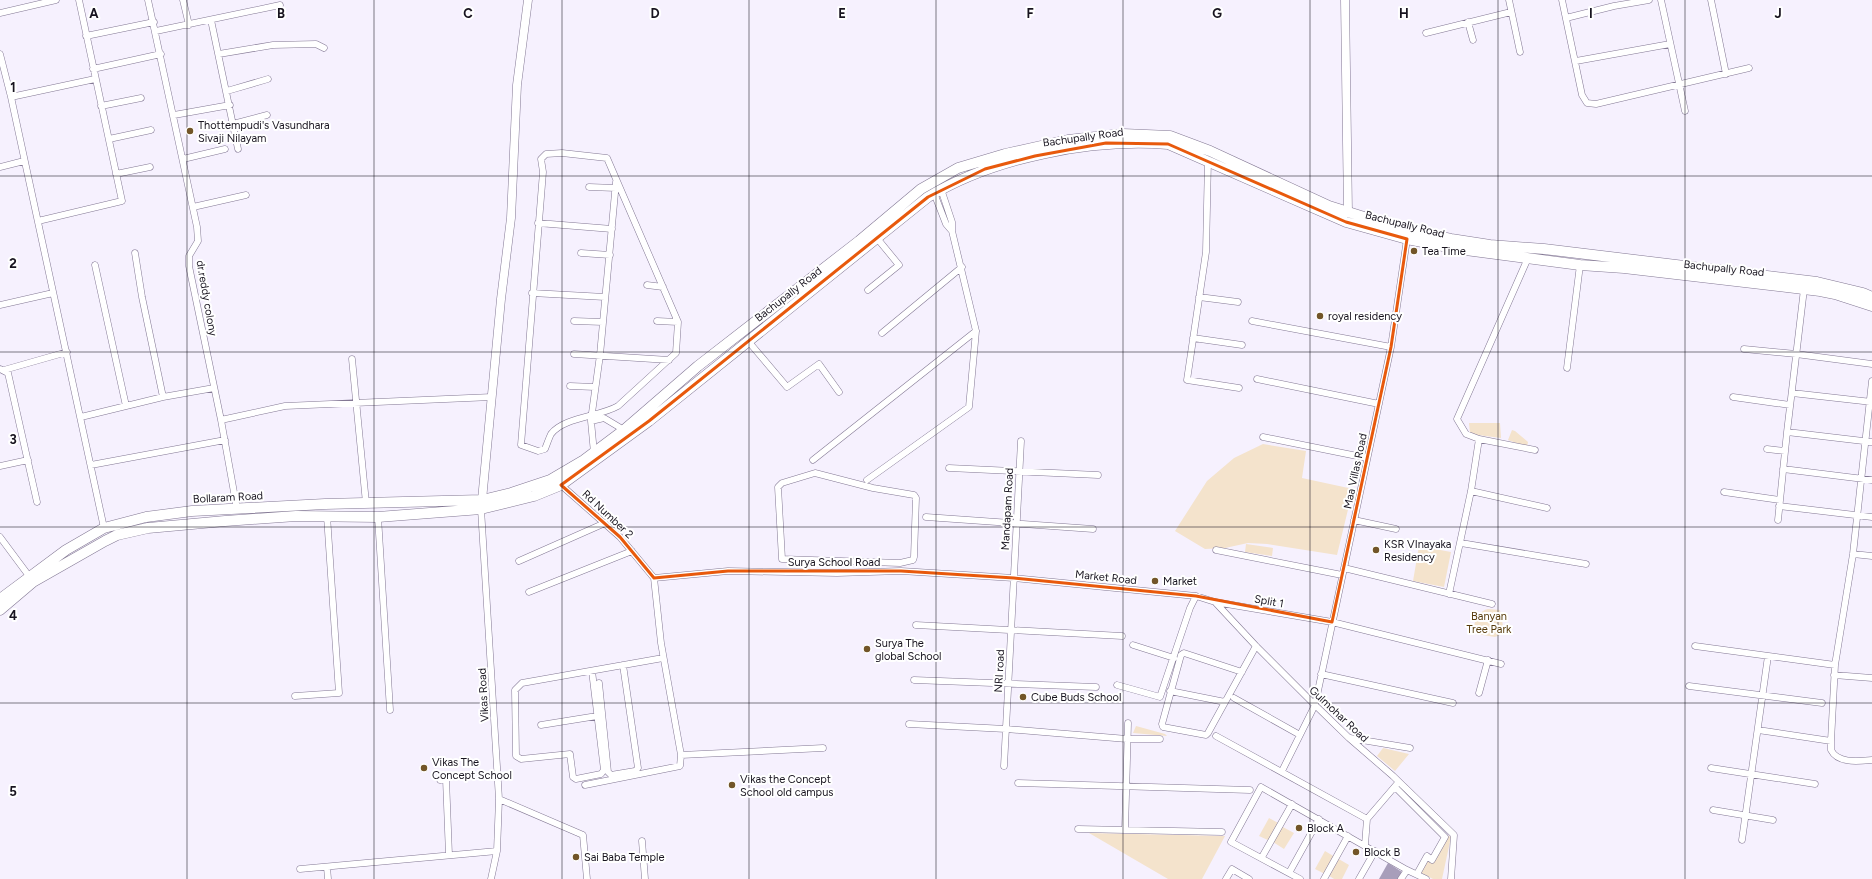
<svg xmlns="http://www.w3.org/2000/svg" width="1872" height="879" font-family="Figtree,sans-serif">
  <rect width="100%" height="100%" fill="#f6f1fe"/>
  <!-- green -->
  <path fill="#f4e3cc" d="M1469,423h31l1,15 -31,-4z
    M1512,430l3,1 13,11 -1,5 -19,-7z
    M1263,444l43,7 -4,27 51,11 -16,66 -70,-11 -19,-1 -23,5 -20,1 -30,-18 32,-50 27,-23z
    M1246,544l27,4 -1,8 -27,-4z
    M1419,546l32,6 -7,35 -31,-6z
    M1488,609l12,1 3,16 -3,9 -5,2 -19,-3c-5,-10 2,-23 12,-25z
    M1136,726l29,8 2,2 -34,-3z
    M1383,748l26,6 -14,17 -18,-15z
    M1269,818l11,6 -10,17 -11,-5z
    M1281,826l13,7 -10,16 -11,-7z
    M1089,833l136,3 -23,43h-34z
    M1447,835l4,2 -9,42h-9l-14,-7 9,-13 4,2z
    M1325,851l10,6 -10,17 -10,-5z
    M1337,858l12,7 -7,14h-8l-6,-4z"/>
  <!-- water -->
  <path fill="#a89eba" d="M1388,863l14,9 -4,7h-19z"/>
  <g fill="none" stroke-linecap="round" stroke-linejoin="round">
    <defs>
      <path id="minor" d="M148,0l49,227 1,14 -9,15v10l32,154 16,89
        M183,0l6,25
        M1509,0l11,52
        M1562,0l20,95 5,8 9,1 153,-36
        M1661,0l24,111
        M1711,0l15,74
        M0,13l56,-13
        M1566,18l48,-12 35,-6
        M211,20l27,129
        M1468,22l5,18
        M156,31l124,-26
        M1426,33l85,-21
        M86,36l68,-14
        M0,54l11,43 93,431
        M219,54l54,-9 43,-1 8,4
        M1576,61l94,-17
        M93,69l68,-15
        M227,91l41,-12
        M11,97l84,-18
        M101,106l40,-8
        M174,115l56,-10
        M233,124l34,-9
        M109,139l42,-9
        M562,153l45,5 71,164 -2,31 -58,53c-19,11 -54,11 -67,28 -2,4 -4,10 -6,15l-7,2 -17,-6 22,-273 -2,-13 5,-5z
        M183,159l42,-10
        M1208,160l-2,92 -19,128 52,8
        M0,167l24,-6
        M116,174l34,-7
        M589,187l27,1
        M934,193l12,31 6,7v-9l-11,-33
        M193,207l53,-12
        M38,221l84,-20 -43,-201
        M538,223l74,6
        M135,253l7,44 21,100
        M581,253l29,2
        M1528,258l-71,161 9,15 13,5 56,11
        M95,265l31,141
        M647,285l16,2
        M1804,289l-17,143 85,10
        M868,290l31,-25 -23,-28
        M532,293l73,4
        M1199,297l39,5
        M0,305l53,-12
        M574,321l29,1
        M657,321l21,1
        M1252,321l139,26
        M882,333l80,-66
        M1193,338l49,7
        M748,341l39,46 32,-23 20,28
        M1744,349l52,5 76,10
        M574,354l95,6
        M352,359l14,144
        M1567,368l13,-103
        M0,369l8,4 29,129
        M4,370l63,-18
        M1257,379l122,25
        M1872,381l-19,173 -18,111 -4,76v9c7,14 28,11 41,10
        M570,386l25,1
        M1792,393l80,9
        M1733,397l57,8
        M81,417l82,-20 51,-9
        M221,420l64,-14 207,-9
        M591,420l9,-65 16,-173
        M1263,437l104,21
        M1767,449l18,2
        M594,453l-3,-32 13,-3 20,12
        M813,460l163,-129
        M91,465l134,-25
        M0,466l28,-6
        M949,468l149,7
        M1783,469l89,11
        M815,473l58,15 41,7 2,3 -2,59 -1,3 -13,3 -118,-4 -4,-72 4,-4z
        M867,480l102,-73 7,-76 -24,-100
        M561,485l59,52 34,41
        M1471,491l76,17
        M1724,492l56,8
        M1779,506l93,11
        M481,509l18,290 -2,52 -6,28
        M378,517l12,193
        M926,517l167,12
        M1354,520l42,9
        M1778,520l9,-88
        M0,537l29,39
        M1461,543l125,21
        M1216,550l126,25
        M1853,554l19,2
        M519,561l86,-38
        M1344,568l148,36
        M654,578l74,-7 109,2 64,-2 113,7 182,18 19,6 117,20 169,42
        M529,592l103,-41
        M1449,594l22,-103 8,-52
        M1215,602l41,44 59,59 34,33 44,38 61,59 -3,44
        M916,625l206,11
        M1133,645l41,13
        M1695,646l140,19
        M592,671l12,99 -3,4 -25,5 -3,-2 -3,-23 -49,5 -5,-3 -1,-66 7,-7 141,-25
        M1242,672l-58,-19 -3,2 -19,69 1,3 43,8 2,-2c16,-29 32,-58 48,-87
        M1321,674l132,29
        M1834,675l38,3
        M914,680l182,7
        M599,683l9,89 3,3 24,-4 3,-3 -15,-103
        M1117,685l43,12 30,-89 6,-12
        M1689,686l133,17
        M1170,691l55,11
        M1479,693l9,-33
        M295,696l44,-3 -12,-177
        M1234,698l66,37
        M909,724l97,5 121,10h33
        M541,725l56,-9
        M1758,730l73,11
        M1216,736l151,83
        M1350,738l60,10
        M681,755l142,-7
        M1004,766l17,-325
        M1711,768l104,16
        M1282,771l33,-66 76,-358 16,-108
        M440,780l6,-1 3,76
        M1018,783l232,7
        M585,785l95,-19 1,-11 -20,-112 -7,-65
        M1395,787l50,50 -13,23 -5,-4 -10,18
        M499,799l84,36 4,44
        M1713,810l60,10
        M1078,829l144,3
        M1125,830l3,-107
        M1742,840l26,-184
        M642,841l3,38
        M1365,845l2,-26 30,-35
        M1262,857l30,-53
        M327,867l1,12
        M300,869l197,-18
        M1289,873l30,-54
        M1226,879l6,-10 17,10
        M1300,879l-69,-37 30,-55 146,83 19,9
        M1324,879l24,-43
        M1359,879l16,-28
        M1401,879l6,-9"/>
      <path id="tertiary" d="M1345,0l3,212
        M482,500l19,-201 10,-81 6,-133 11,-85"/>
      <path id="primary" d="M0,599l66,-49 38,-22 42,-11 46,-6 133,-7 157,-4 29,-7 39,-13 34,-20 40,-30 74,-64 161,-125 62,-52 37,-21 47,-14 63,-14 55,-6 47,2 40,15 119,55 70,22 52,11 39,6 54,4 273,33 46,11 9,4
        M0,610l33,-28 72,-41 12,-6 31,-7 77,-7 71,-5 82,1 103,-8 53,-13 27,-11 88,-64 279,-224c66,-40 164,-59 240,-53l178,78 61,17 51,10 122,16 44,3 196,23 15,3 37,12"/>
    </defs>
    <!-- minor casing -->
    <use href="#minor" stroke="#837894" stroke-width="7"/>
    <!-- tertiary casing -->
    <use href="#tertiary" stroke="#837894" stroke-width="9"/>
    <!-- primary casing -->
    <use href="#primary" stroke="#837894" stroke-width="11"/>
    <!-- minor -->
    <use href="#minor" stroke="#fff" stroke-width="6"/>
    <!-- tertiary -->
    <use href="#tertiary" stroke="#fff" stroke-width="8"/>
    <!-- primary -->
    <use href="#primary" stroke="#fff" stroke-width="10"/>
  </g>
  <!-- marked area -->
  <path fill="none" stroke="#e8590c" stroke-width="3" stroke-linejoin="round" d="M1106,143l62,1 178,78 61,17 -16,108 -59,275 -136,-26 -182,-18 -113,-7h-173l-74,7 -34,-41 -59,-52 88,-64 279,-224 57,-28 50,-13z"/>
  <!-- grid -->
  <path fill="none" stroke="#18141f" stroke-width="1" stroke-opacity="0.55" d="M187,0v879M374,0v879M562,0v879M749,0v879M936,0v879M1123,0v879M1310,0v879M1498,0v879M1685,0v879M0,176h1872M0,352h1872M0,527h1872M0,703h1872"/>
  <!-- markers -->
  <g fill="#725528" stroke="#fff" stroke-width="1.5">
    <circle cx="190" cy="131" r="4"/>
    <circle cx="1414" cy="251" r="4"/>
    <circle cx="1320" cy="316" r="4"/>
    <circle cx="1376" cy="550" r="4"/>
    <circle cx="1155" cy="581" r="4"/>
    <circle cx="867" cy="649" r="4"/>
    <circle cx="1023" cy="697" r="4"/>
    <circle cx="424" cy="768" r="4"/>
    <circle cx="732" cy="785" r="4"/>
    <circle cx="1299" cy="828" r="4"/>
    <circle cx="1356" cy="852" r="4"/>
    <circle cx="576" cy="857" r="4"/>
  </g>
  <g text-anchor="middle" stroke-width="4" stroke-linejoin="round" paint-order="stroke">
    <!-- poi labels -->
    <g font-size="11" fill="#18141f" stroke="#fff" text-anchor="start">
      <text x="198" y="129">Thottempudi's Vasundhara<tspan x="198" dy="13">Sivaji Nilayam</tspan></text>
      <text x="1422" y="255">Tea Time</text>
      <text x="1328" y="320">royal residency</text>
      <text x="1384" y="548">KSR VInayaka<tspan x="1384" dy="13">Residency</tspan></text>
      <text x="1163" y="585">Market</text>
      <text x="875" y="647">Surya The<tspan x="875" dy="13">global School</tspan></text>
      <text x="1031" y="701">Cube Buds School</text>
      <text x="432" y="766">Vikas The<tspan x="432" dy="13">Concept School</tspan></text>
      <text x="740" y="783">Vikas the Concept<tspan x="740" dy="13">School old campus</tspan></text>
      <text x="1307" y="832">Block A</text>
      <text x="1364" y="856">Block B</text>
      <text x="584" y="861">Sai Baba Temple</text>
    </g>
    <!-- street labels -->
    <g font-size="11" fill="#18141f" stroke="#fff">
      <text transform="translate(1083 137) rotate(-8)" y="4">Bachupally Road</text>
      <text transform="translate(1405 224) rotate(14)" y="4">Bachupally Road</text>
      <text transform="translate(1724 268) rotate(6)" y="4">Bachupally Road</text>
      <text transform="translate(788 294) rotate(-38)" y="4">Bachupally Road</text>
      <text transform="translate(207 298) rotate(80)" y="4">dr.reddy colony</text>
      <text transform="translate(1355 471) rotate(-78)" y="4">Maa Villas Road</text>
      <text transform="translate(228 497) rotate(-3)" y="4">Bollaram Road</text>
      <text transform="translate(1007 509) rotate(-87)" y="4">Mandapam Road</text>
      <text transform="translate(608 514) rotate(43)" y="4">Rd Number 2</text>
      <text x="834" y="566">Surya School Road</text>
      <text transform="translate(1106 577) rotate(6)" y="4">Market Road</text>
      <text transform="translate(1269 601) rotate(10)" y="4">Split 1</text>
      <text transform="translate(999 671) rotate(-87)" y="4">NRI road</text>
      <text transform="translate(483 695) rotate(-93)" y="4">Vikas Road</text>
      <text transform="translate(1339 714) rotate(43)" y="4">Gulmohar Road</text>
    </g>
    <!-- park labels -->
    <g font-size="11" fill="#563a0a" stroke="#fff">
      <text x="1489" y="620">Banyan<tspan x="1489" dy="13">Tree Park</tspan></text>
    </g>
  </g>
  <g font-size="13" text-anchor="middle" font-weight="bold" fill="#18141f" stroke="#fff" stroke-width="4" stroke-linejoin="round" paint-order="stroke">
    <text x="94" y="18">A</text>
    <text x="281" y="18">B</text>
    <text x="468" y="18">C</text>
    <text x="655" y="18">D</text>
    <text x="842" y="18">E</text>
    <text x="1030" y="18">F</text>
    <text x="1217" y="18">G</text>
    <text x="1404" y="18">H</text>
    <text x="1591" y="18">I</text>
    <text x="1778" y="18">J</text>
    <text x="13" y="92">1</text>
    <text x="13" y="268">2</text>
    <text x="13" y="444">3</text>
    <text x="13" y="620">4</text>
    <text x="13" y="796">5</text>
  </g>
</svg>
